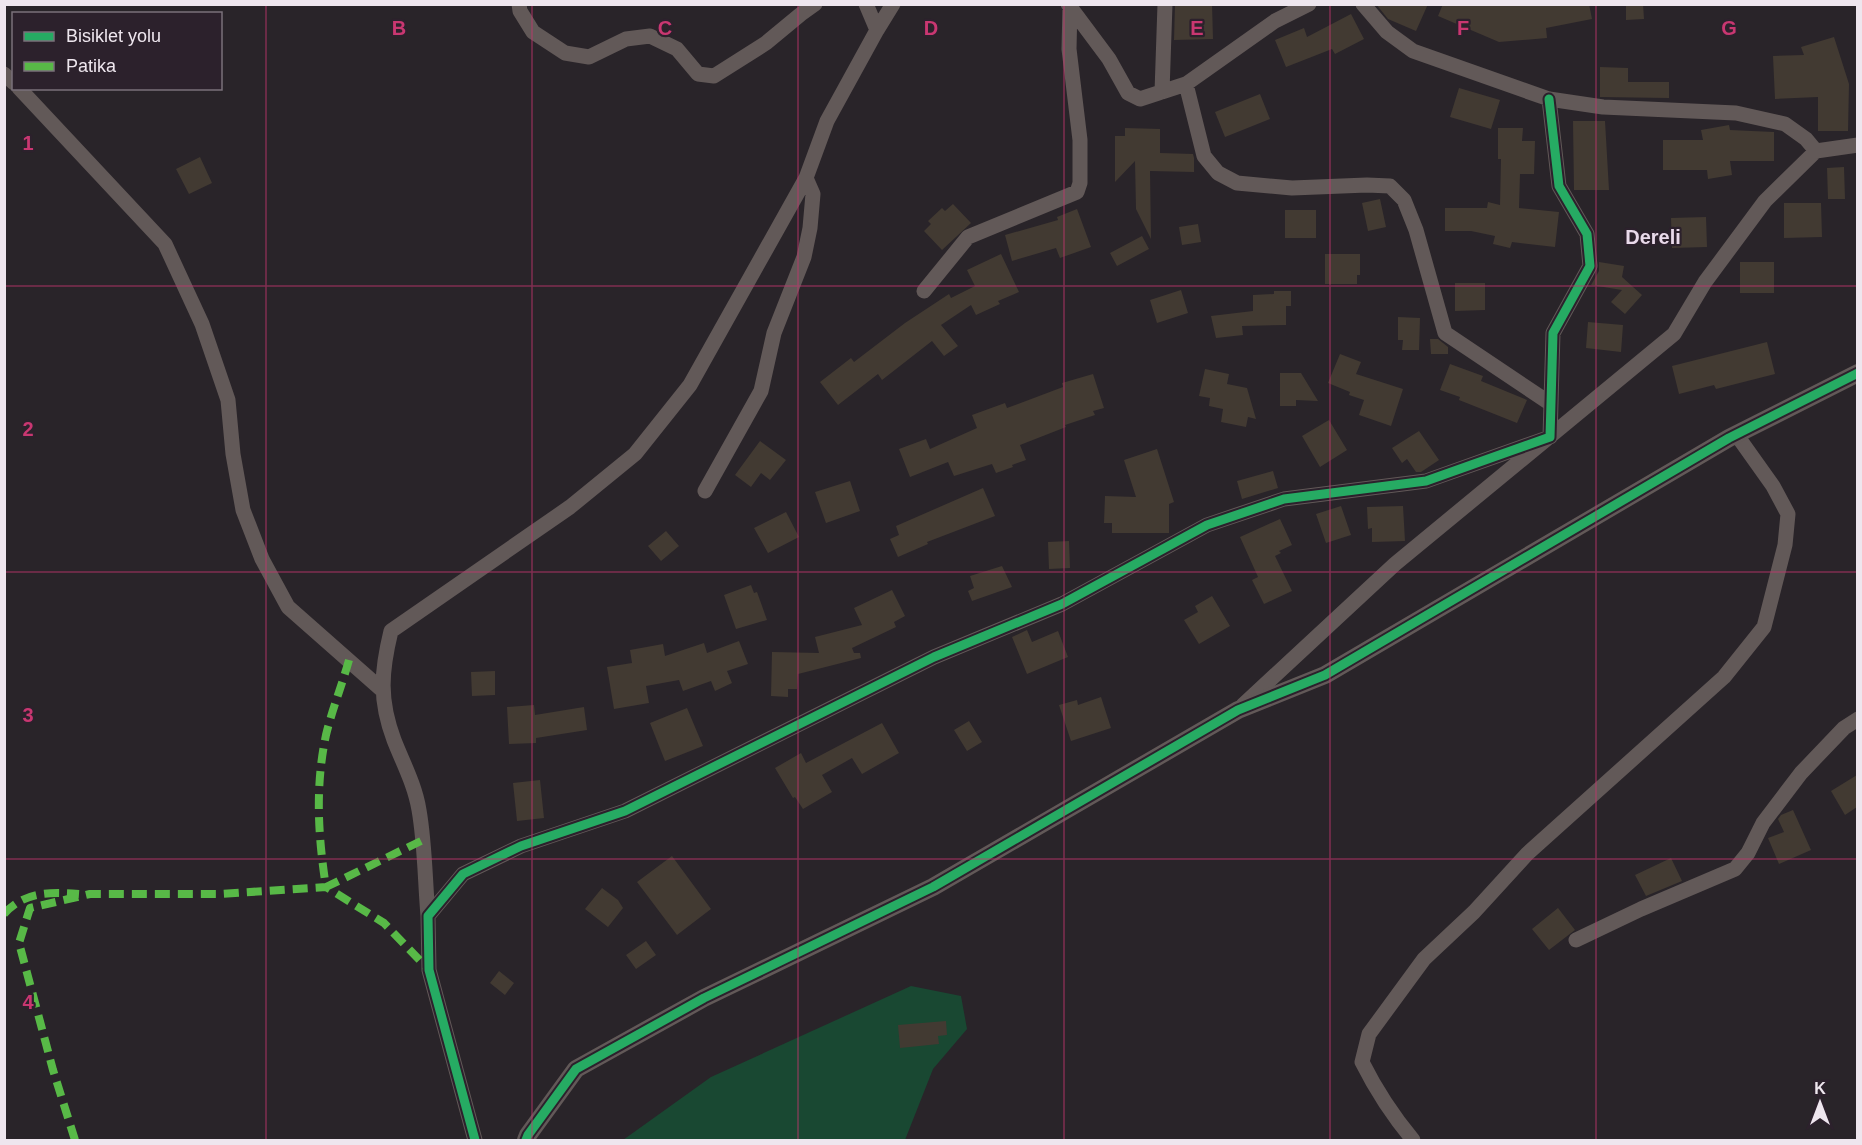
<svg xmlns="http://www.w3.org/2000/svg" width="1862" height="1145" font-family="Arial,sans-serif">
  <rect width="100%" height="100%" fill="#292429"/>
  <!-- green -->
  <path fill="#194832" d="M911,986l50,10 6,33 -34,40 -28,71h-282l88,-63z"/>
  <!-- building -->
  <path fill="#423a32" d="M1212,4l1,35 -39,1 1,-35z
    M1376,4h52l-12,27 -28,-12z
    M1443,4h146l3,15 -46,9 1,10 -48,4 -61,-26z
    M1626,4h17l1,15 -18,1z
    M1351,14l13,25 -29,15 -3,-5 -46,18 -11,-27 29,-12 3,9z
    M1834,37l15,47 -1,47h-30v-34l-43,2 -2,-43 31,-1 -3,-8z
    M1600,67l28,1v14h41v16l-69,-1z
    M1459,88l41,12 -9,29 -41,-12z
    M1260,94l10,25 -45,18 -10,-25z
    M1573,121h32l4,69h-35z
    M1729,125l1,5 44,2v29h-44l2,14 -24,4 -1,-9h-44v-30h40l-2,-10z
    M1125,128l35,1v24l33,1 1,4v14l-44,-1 1,68 -15,-30 -1,-48 -20,21v-46h10z
    M1498,128h25l-1,13h13l-1,33h-14l-1,34 40,4 -4,35 -43,-5 -2,6 -17,-4 2,-8 -24,-5h-26v-23h42l1,-6 12,3 1,-46h-3z
    M200,157l12,26 -23,11 -13,-25z
    M1844,167l1,32h-17l-1,-31z
    M1380,199l6,28 -18,4 -6,-28z
    M1784,203h37l1,34 -38,1z
    M953,204l18,19 -29,27 -18,-19 7,-7 -3,-3 14,-13 3,3z
    M1077,209l14,38 -31,11 -4,-10 -44,13 -7,-26 53,-15 -1,-3z
    M1285,210h31v28h-31z
    M1706,217l1,30 -35,1 -1,-30z
    M1198,224l3,18 -19,3 -3,-18z
    M1142,236l7,13 -32,17 -7,-13z
    M1001,254l18,38 -21,9 2,3 -24,11 -5,-10 -30,20 17,21 -14,10 -12,-15 -50,39 -4,-6 -40,31 -18,-23 31,-24 3,4 51,-39 44,-29 2,4 24,-12 -8,-16z
    M1325,254h35v21h-3v9h-32z
    M1599,262l25,4 -2,11 20,18 -17,19 -14,-12 11,-12 -31,-5 8,-14z
    M1740,262h34v31h-34z
    M1455,283h30v27l-30,1z
    M1181,290l7,23 -31,10 -7,-23z
    M1274,291h17v15h-5v19l-44,1 1,9 -27,3 -5,-22 42,-5v-16l21,-1z
    M1398,317l22,1 -1,32h-17l1,-10h-5z
    M1588,322l35,3 -2,27 -35,-4z
    M1430,339h8l10,8v7h-17z
    M1767,342l8,32 -59,15 -2,-4 -35,9 -7,-28z
    M1340,354l21,8 -5,12 47,15 -12,37 -32,-11 5,-15 -15,-5 1,-3 -22,-9z
    M1450,364l33,12 -2,5 46,19 -10,23 -58,-23 1,-3 -20,-7z
    M1205,369l24,5 -2,10 20,4 9,31 -8,-2 -2,10 -25,-5 2,-13 -14,-3 1,-8 -11,-2z
    M1280,373h21l17,28 -22,-1v6h-16z
    M1093,374l11,34 -11,3 2,4 -30,10 1,2 -46,18 6,15 -14,5 1,2 -17,6 -4,-9 -38,12 -6,-14 -38,15 -11,-28 27,-10 4,10 47,-21 -5,-13 33,-12 2,5 56,-21 -1,-4z
    M1329,420l18,30 -27,17 -18,-31z
    M1419,431l20,29 -18,12h-5l-9,-13 -5,4 -10,-15z
    M760,441l26,19 -16,20 -9,-7 -10,14 -16,-12z
    M1157,449l17,53 -5,2v29h-57v-10h-8l1,-27 31,1 -12,-37z
    M1273,471l5,17 -36,11 -5,-18z
    M850,481l10,30 -34,12 -11,-31z
    M983,488l12,28 -68,26 1,2 -30,13 -8,-18 9,-4 -3,-9z
    M1341,506l10,29 -25,8 -10,-29z
    M1403,506l2,35 -33,1v-14l-4,1 -1,-22z
    M786,512l13,25 -31,16 -14,-25z
    M1280,519l12,26 -13,6 2,2 -6,3 17,35 -28,13 -12,-24 6,-3 -18,-40z
    M666,531l13,15 -18,15 -13,-15z
    M1069,541l1,27 -21,1 -1,-27z
    M1002,566l10,21 -40,14 -4,-10 6,-3 -4,-12z
    M751,585l3,8 3,-1 10,28 -31,9 -12,-34z
    M892,590l13,26 -11,6 2,5 -44,21 2,5h6l1,5 -63,16 -1,15h-9v8l-17,-1 1,-44 47,1 -4,-16 47,-12 -8,-17z
    M1212,596l18,30 -31,18 -15,-24 14,-8 -3,-6z
    M1027,630l5,12 26,-11 10,26 -41,17 -15,-37z
    M739,641l9,23 -21,7 5,12 -17,8 -4,-10 -28,10 -4,-11 -33,6 3,17 -35,6 -7,-42 25,-4 -2,-13 33,-6 2,12 39,-13 3,10z
    M495,671v24l-23,1 -1,-24z
    M1101,697l10,31 -40,13 -12,-36 18,-5 1,5z
    M534,705l1,10 49,-8 3,23 -51,8v5l-27,1 -2,-37z
    M687,708l16,38 -38,15 -15,-38z
    M969,721l13,21 -15,9 -13,-21z
    M882,723l17,30 -37,21 -10,-16 -30,17 10,17 -29,17 -8,-12 -2,1 -18,-30 26,-15 5,10z
    M1857,775v32l-12,8 -14,-24z
    M540,780l4,38 -27,3 -4,-38z
    M1793,810l18,40 -32,14 -11,-26 16,-6 -6,-13 3,-4z
    M672,856l39,53 -34,26 -40,-53z
    M1671,858l11,23 -36,15 -11,-21z
    M602,888l16,12 5,8 -15,19 -23,-18z
    M1558,908l17,22 -26,20 -17,-21z
    M646,941l10,14 -20,14 -10,-14z
    M499,971l15,12 -9,12 -15,-12z
    M946,1021l1,14 -9,1 1,8 -39,4 -2,-23z"/>
  <g fill="none" stroke-linecap="round" stroke-linejoin="round">
    <!-- minor -->
    <path stroke="#625958" stroke-width="15" d="M519,4l1,7 13,21 32,21 24,4 37,-18 24,-3 27,13 21,25 16,2 52,-33 35,-29 14,-10
      M866,4l11,26
      M1068,4l41,55 19,34 12,6 46,-15 89,-63 34,-17
      M1363,4l24,28 26,19 136,48 54,8 133,6 49,11 21,15 10,12
      M4,74l10,9
      M1186,84l18,72 14,17 19,10 55,5 75,-3 23,1 14,14 12,30 29,103 106,71
      M19,88l146,156 37,80 26,76 5,54 10,56 19,49 26,48 93,82
      M1162,92l3,-88
      M924,291l44,-54 109,-45 3,-9v-43l-11,-91 1,-43
      M705,491l56,-100 13,-58 30,-76 6,-29 3,-34 -7,-16
      M1243,705l152,-141 279,-230 31,-52 60,-81 51,-50 42,-6
      M428,916c-3,-35 -3,-72 -9,-106 -4,-25 -16,-47 -25,-70 -15,-40 -13,-68 -3,-109l179,-124 65,-53 55,-69 116,-207 21,-57 50,-91 16,-26
      M1576,940l65,-31 94,-40 13,-16 15,-30 38,-50 43,-45 14,-9
      M475,1140l-46,-170 -1,-54 35,-42 58,-28 104,-35 309,-154 128,-53 145,-79 77,-26 142,-18 124,-44 3,-104 37,-67 -3,-32 -28,-48 -10,-87
      M1413,1140c-20,-24 -37,-50 -51,-78l7,-28 55,-75 50,-47 53,-58 197,-177 40,-50 21,-82 3,-31 -15,-28 -37,-52"/>
    <!-- tertiary -->
    <path stroke="#625958" stroke-width="18" d="M526,1140l2,-5 48,-66 128,-71 229,-111 305,-177 87,-35 404,-237 129,-65"/>
    <!-- quiet -->
    <path stroke="#58b947" stroke-width="8" stroke-dasharray="15 8" stroke-linecap="butt" d="M349,660c-7,25 -17,50 -23,75 -11,51 -8,101 0,152l95,-46
      M4,914c21,-23 46,-22 75,-20
      M75,1140l-22,-70 -34,-127 11,-35 60,-14h130l106,-7 58,36 45,47"/>
    <defs>
      <path id="cycleway" d="M475,1140l-46,-170 -1,-54 35,-42 58,-28 104,-35 309,-154 128,-53 145,-79 77,-26 142,-18 124,-44 3,-104 37,-67 -3,-32 -28,-48 -10,-87
        M526,1140l2,-5 48,-66 128,-71 229,-111 305,-177 87,-35 404,-237 129,-65"/>
    </defs>
    <!-- cycleway casing -->
    <use href="#cycleway" stroke="#2c212c" stroke-width="13"/>
    <!-- cycleway -->
    <use href="#cycleway" stroke="#26ab63" stroke-width="9"/>
  </g>
  <!-- grid -->
  <path fill="none" stroke="#c93771" stroke-width="1.5" stroke-opacity="0.55" d="M266,4v1136M532,4v1136M798,4v1136M1064,4v1136M1330,4v1136M1596,4v1136M4,286h1854M4,572h1854M4,859h1854"/>
  <g text-anchor="middle" stroke-width="4.5" stroke-linejoin="round" paint-order="stroke">
    <!-- quarter labels -->
    <g font-size="20" font-weight="bold" fill="#e9daea" stroke="#2c212c">
      <text x="1653" y="244">Dereli</text>
    </g>
  </g>
  <g font-size="20" text-anchor="middle" font-weight="bold" fill="#c93771" stroke="#2c212c" stroke-width="4.5" stroke-linejoin="round" paint-order="stroke">
    <text x="399" y="35">B</text>
    <text x="665" y="35">C</text>
    <text x="931" y="35">D</text>
    <text x="1197" y="35">E</text>
    <text x="1463" y="35">F</text>
    <text x="1729" y="35">G</text>
    <text x="28" y="150">1</text>
    <text x="28" y="436">2</text>
    <text x="28" y="722">3</text>
    <text x="28" y="1009">4</text>
  </g>
  <!-- border -->
  <rect width="1862" height="1145" fill="none" stroke="#eee6ee" stroke-width="12"/>
  <!-- legend -->
  <rect x="12" y="12" width="210" height="78" fill="#2c212c" stroke="#7a707a" stroke-width="1.5"/>
  <rect x="24" y="32" width="30" height="9" fill="#26ab63" stroke="#7a707a" stroke-width="1.5"/>
  <text x="66" y="42" font-size="18" fill="#eee6ee">Bisiklet yolu</text>
  <rect x="24" y="62" width="30" height="9" fill="#58b947" stroke="#7a707a" stroke-width="1.5"/>
  <text x="66" y="72" font-size="18" fill="#eee6ee">Patika</text>
  <!-- north arrow -->
  <g transform="translate(1820 1103)" stroke="#2c212c" stroke-width="4.5" paint-order="stroke">
  <path d="M0-4.5L10 22L0 15L-10 22Z" fill="#eee6ee"/>
  <text y="-9" font-size="16" font-weight="bold" text-anchor="middle" fill="#eee6ee">K</text>
  </g>
</svg>
